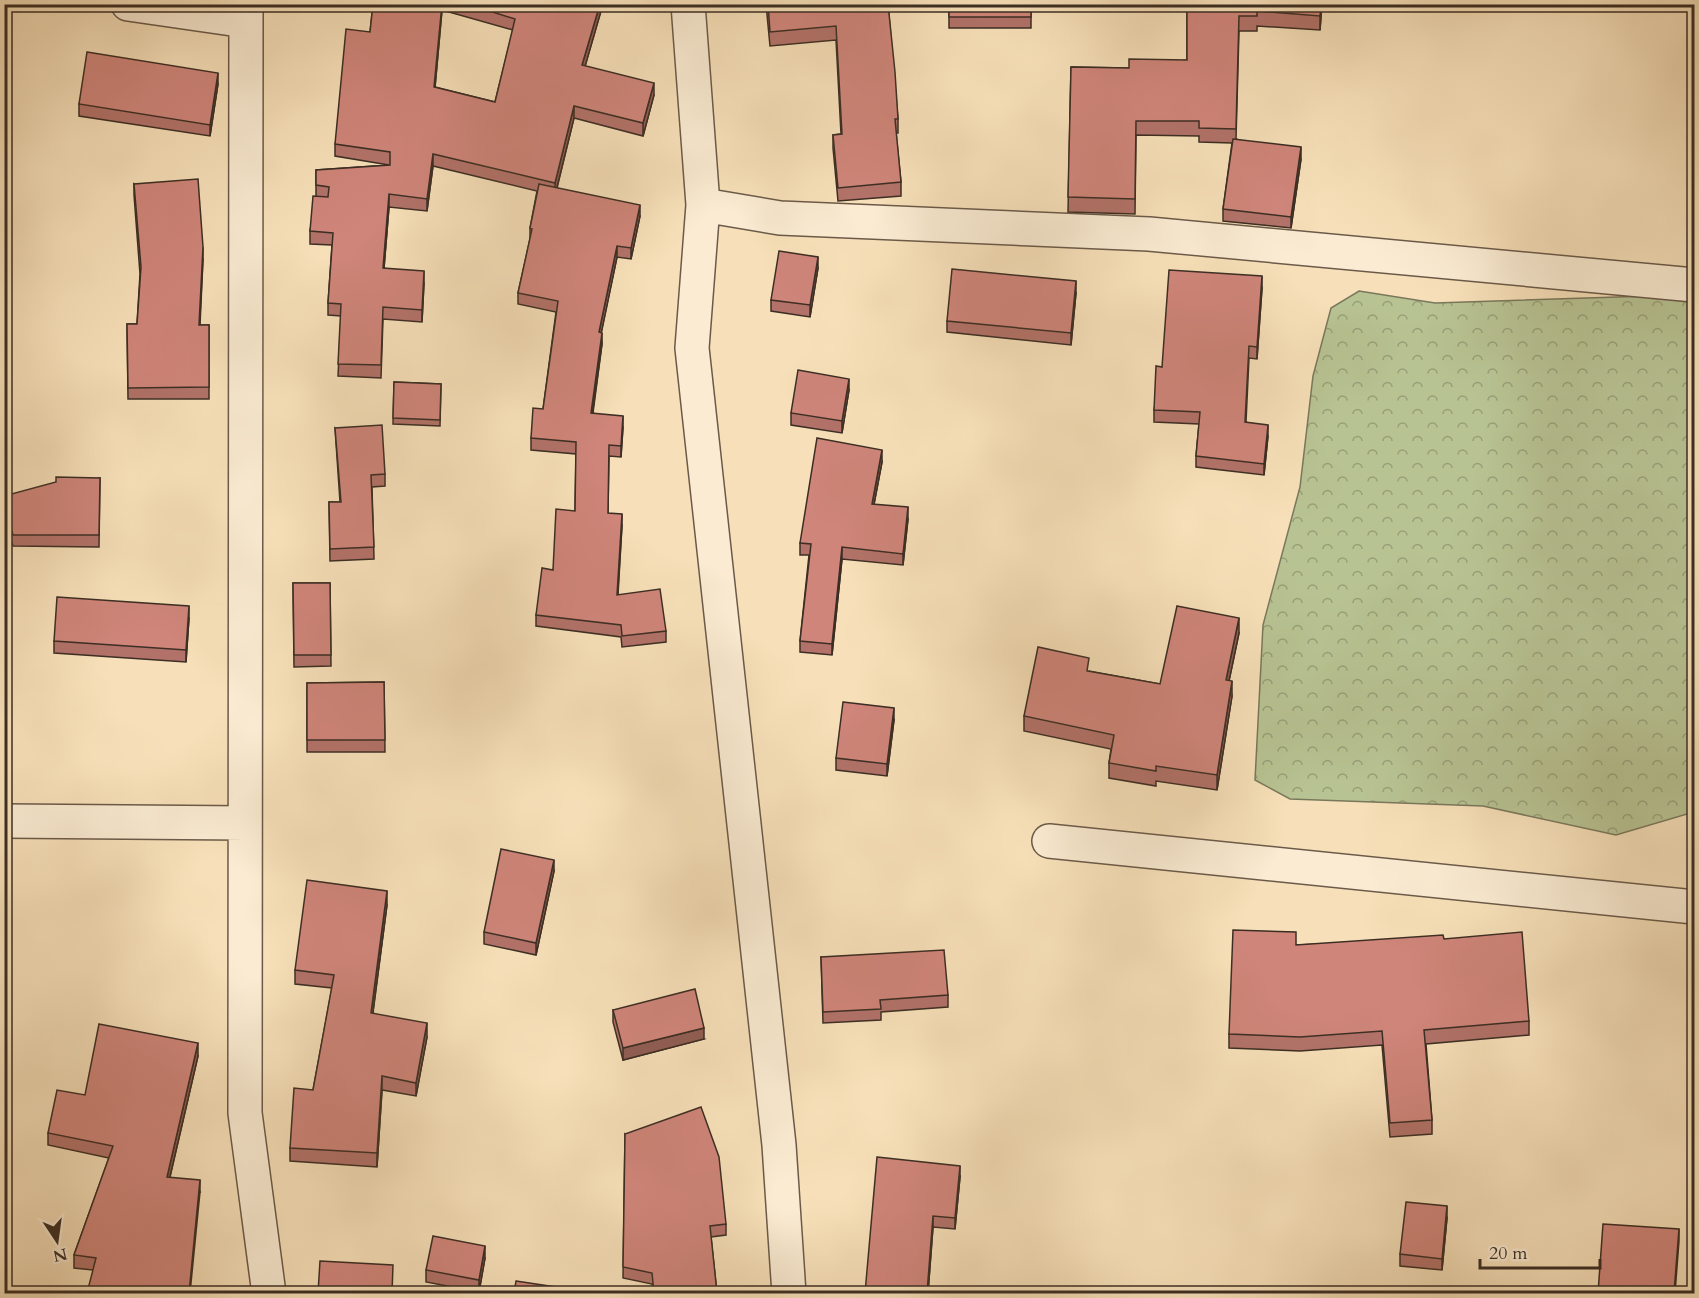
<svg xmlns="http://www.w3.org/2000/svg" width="1699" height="1298" font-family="Cardo,serif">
  <defs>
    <pattern id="park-crowns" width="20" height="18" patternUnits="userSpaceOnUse" patternTransform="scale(1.5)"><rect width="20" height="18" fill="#b8c393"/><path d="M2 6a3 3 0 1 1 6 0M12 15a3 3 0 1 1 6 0" fill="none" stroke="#979f78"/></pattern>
  </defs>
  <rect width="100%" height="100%" fill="#f7e0b9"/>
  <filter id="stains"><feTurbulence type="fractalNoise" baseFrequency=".00333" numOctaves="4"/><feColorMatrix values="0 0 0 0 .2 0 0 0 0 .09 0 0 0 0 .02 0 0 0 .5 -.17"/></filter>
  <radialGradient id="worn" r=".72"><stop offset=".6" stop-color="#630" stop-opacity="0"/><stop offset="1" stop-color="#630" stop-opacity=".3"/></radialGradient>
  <!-- park -->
  <path fill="url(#park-crowns)" stroke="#7a785c" stroke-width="1.5" d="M1359,291l76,12 244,-8 15,4v513l-78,23 -133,-29 -193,-7 -35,-19 8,-155 37,-138 13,-111 18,-68z"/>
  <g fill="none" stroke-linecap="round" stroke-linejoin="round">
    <defs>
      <path id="street" d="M128,4l118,17
        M246,4l-1,1109 24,181
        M688,4l15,201 -11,143 87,797 10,149
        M703,205l77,13 369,16 545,51
        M4,821l241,2
        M1049,841l645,66"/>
    </defs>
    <!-- street casing -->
    <use href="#street" stroke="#6b5a49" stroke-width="36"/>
    <!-- street -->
    <use href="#street" stroke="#faebd2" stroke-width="33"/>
  </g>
  <!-- wall -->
  <path fill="#b27269" stroke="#3c2e24" stroke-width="1.5" fill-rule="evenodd" d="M373,4h230l-18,62 69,29 -11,41 -69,-18 -17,70 83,28 -9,43 -14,-2 -16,76 1,11 -9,69 30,14 -2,30 -12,-1 -1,57 14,12 -4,70 48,36v11l-44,5 -1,-10 -85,-11v-11l39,-104 1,-57 -45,-4v-12l12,-29 13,-97 -38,-8v-11l12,-54v-11l7,-37 -104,-25 -6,45 -38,-4 -5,61 40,15 -2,39 -39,-3 -2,59 -43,-2 3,-60 -13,-1v-12l4,-58 -22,-1v-13l6,-35v-26l73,-5 -54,-9v-12l35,-112zM442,10l71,20 -18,72 -60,-15z
    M766,4h122l10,115v14h-2l5,49v14l-63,5 -5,-53v-13l8,-1 -5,-94 -66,6z
    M949,4h82v24h-82z
    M1187,4h135l-2,26 -63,-4v5h-18l-3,108 65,20 -10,69 -68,-7v-12l9,-66 -33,-1v-6l-63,-1 -1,79 -67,-2 3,-145 58,1 58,-8z
    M218,84l-8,52 -131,-20v-12z
    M134,184l69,75 -3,66h9v74h-81l-1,-75h10l3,-50 -6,-79z
    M818,268l-8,49 -39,-6v-11z
    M1262,288l-5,71 -8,-1 -3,64 22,14 -4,39 -68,-8v-11l3,-32 -45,-2v-12l8,-43z
    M1076,293l-5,52 -124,-13v-11z
    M394,382l47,2 -1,42 -47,-2z
    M849,390l-7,43 -51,-8v-12z
    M335,428l50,46v12l-13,1 2,72 -44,2 -1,-59h11z
    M882,462l-8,42 34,15 -5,46 -61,-6 -10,96 -32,-3v-11l9,-86h-9v-12z
    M100,478l-1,69 -86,-1 -9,-28v-22z
    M293,583h37l1,83 -37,1z
    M189,618l-3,44 -132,-9v-12z
    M1239,633l-10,48 3,15 -15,94 -61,-9v5l-47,-8v-15l2,-14 -87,-18v-15l65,-45 71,13z
    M384,682l1,70h-78v-69z
    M894,720l-7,56 -51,-6v-12z
    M554,871l-18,84 -52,-11v-12z
    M387,905l-14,108 54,24 -11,59 -34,-6 -5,77 -87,-6v-13l23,-58 19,-102 -37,-4v-14z
    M1444,939l85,82v14l-103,9 6,76v14l-42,3 -8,-92 -82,6 -71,-3v-14l67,-89z
    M821,957l127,38v12l-67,5v8l-58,3z
    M613,1010l91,29 -81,21 -10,-38z
    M198,1056l-28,121 30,15 -107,78 -19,-2v-13l35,-97 -61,-13v-12l37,-38z
    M625,1134l101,90v11l-15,2 6,56h-64l-1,-9 -29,-6z
    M960,1177l-5,52 -22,-2 -5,66h-63z
    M1447,1218l-5,52 -42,-4v-12z
    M485,1258l-6,34 -53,-10v-12z"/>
  <!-- shaded-wall -->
  <path fill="#915d55" stroke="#3c2e24" stroke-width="1.5" d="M442,4v6l-8,89v-12z
    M600,4h3l-21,73v-12z
    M1321,4h1l-2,26v-14z
    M218,73v11l-8,52v-11z
    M654,83v12l-11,41v-13z
    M574,106v12l-19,77v-12z
    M1301,147v12l-10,69v-11z
    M433,154v12l-6,45v-12z
    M389,194v13l-6,74v-13z
    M640,205v11l-9,43v-11z
    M617,246v11l-18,87v-12z
    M203,247v12l-4,77v-11z
    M818,257v11l-8,49v-12z
    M424,271v12l-2,39v-12z
    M1262,276v12l-5,71v-12z
    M1076,281v12l-5,52v-12z
    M602,333v11l-11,80v-11z
    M849,379v11l-7,43v-12z
    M623,416v11l-2,30v-11z
    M1268,425v11l-4,39v-11z
    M882,450v12l-10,53v-11z
    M908,507v12l-5,46v-11z
    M622,514v11l-5,81v-11z
    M842,547v12l-10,96v-11z
    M189,606v12l-3,44v-12z
    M1239,618v15l-13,62v-15z
    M1232,681v15l-15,94v-15z
    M894,708v12l-7,56v-12z
    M554,860v11l-18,84v-12z
    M387,891v14l-16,121v-13z
    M427,1023v14l-11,59v-13z
    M704,1028v11l-81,21v-12z
    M198,1043v13l-31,133v-12z
    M382,1076v14l-5,77v-14z
    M960,1166v11l-5,52v-11z
    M200,1180v12l-10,101h-1z
    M1447,1206v12l-5,52v-11z
    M933,1216v11l-5,66h-1z
    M1679,1229v12l-4,52h-1z
    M485,1246v12l-6,34v-12z"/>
  <!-- building -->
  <path fill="#cf857a" stroke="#3c2e24" stroke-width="1.5" d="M373,4h69l-8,83 61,15 20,-83 -48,-15h133l-18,61 72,18 -11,40 -69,-17 -19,77 -122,-29 -6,45 -38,-5 -6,74 41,3 -2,39 -39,-3 -2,58 -43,-1 3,-60 -13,-1 5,-70 -23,-2 3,-35 15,1 1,-10 -13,-2v-15l74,-5v-13l-55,-8 11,-115 24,3z
    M768,4h120l7,68 3,47h-3l6,63 -63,6 -5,-53 9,-1 -6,-108 -66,6z
    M949,4h82v13h-82z
    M1187,4h134l-1,12 -63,-5v5h-18l-3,113 -37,-1v-7h-63l-1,78 -67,-2 3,-130 58,1v-9l58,1z
    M87,52l131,21 -8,52 -131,-21z
    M1233,139l68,8 -10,70 -68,-8z
    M198,179l5,68 -4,78h10v62l-81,1 -1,-64h10l4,-57 -7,-83z
    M539,184l101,21 -9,43 -14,-2 -18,86 3,1 -11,80 32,3 -2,30 -12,-1 -1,68 14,1 -5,81 43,-6 6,42 -44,5 -1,-11 -85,-10 6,-47 11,2 3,-61 19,2 1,-69 -45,-4 2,-30 10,1 15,-108 -40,-8 14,-64 -2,-1z
    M779,251l39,6 -8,48 -39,-5z
    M952,269l124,12 -5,52 -124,-12z
    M1169,270l93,6 -5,71 -8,-1 -4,76 23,3 -4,39 -68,-8 4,-44 -46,-2 2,-44 6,1z
    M798,370l51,9 -7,42 -51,-8z
    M394,382l47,2 -1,36 -47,-2z
    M382,425l3,49 -14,1 3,72 -44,2 -1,-47h12l-6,-74z
    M817,438l65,12 -10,54 36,3 -5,47 -61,-7 -10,97 -32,-3 11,-97 -11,-1z
    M56,477l44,1 -1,57h-86l-9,-29v-10l52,-14z
    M293,583h37l1,72h-37z
    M57,597l132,9 -3,44 -132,-9z
    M1177,606l62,12 -13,62 6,1 -15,94 -61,-9v5l-47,-8 5,-28 -90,-19 14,-69 51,11 -2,13 73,13z
    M384,682l1,58h-78v-57z
    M843,702l51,6 -7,56 -51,-6z
    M501,849l53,11 -18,83 -52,-11z
    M307,880l80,11 -16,122 56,10 -11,60 -34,-7 -5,77 -87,-5 4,-60 19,2 21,-115 -39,-5z
    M1233,930l63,2v13l147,-10 1,4 78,-7 7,89 -105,9 8,90 -42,3 -8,-92 -82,6 -71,-3z
    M944,950l4,45 -68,5 1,9 -58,3 -2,-55z
    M695,989l9,39 -81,20 -10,-38z
    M99,1024l99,19 -31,134 33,3 -11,113h-102l9,-35 -22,-3 39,-109 -65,-13 9,-43 28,5z
    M701,1107l18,50 7,67 -16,2 7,67h-63l-2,-20 -29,-6 2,-133z
    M877,1157l83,9 -5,52 -22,-2 -6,77h-62z
    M1406,1202l41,4 -5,53 -42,-5z
    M1603,1224l76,5 -5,64h-76z
    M433,1236l52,10 -6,34 -53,-10z
    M320,1261l73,4 -1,28h-74z
    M516,1281l53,8v4h-55z
    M1198,1289l43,4h-44z"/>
  <!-- margin -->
  <rect width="1699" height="1298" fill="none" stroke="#f7e0b9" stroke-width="24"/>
  <rect x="6" y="6" width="1687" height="1286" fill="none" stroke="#3c2e24" stroke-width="3"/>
  <rect x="12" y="12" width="1675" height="1274" fill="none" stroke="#3c2e24" stroke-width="1.5"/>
  <!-- north arrow -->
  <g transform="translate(57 1241) rotate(167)" stroke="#faebd2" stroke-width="4.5" paint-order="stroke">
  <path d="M0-4.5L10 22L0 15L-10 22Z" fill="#3c2e24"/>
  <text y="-9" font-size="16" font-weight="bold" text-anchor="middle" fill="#3c2e24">N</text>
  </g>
  <!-- scale -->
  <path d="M1480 1259v9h120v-9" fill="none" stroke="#3c2e24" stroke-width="3"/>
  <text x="1489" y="1259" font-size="18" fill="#3c2e24" stroke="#faebd2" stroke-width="4.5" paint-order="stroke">20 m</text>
  <rect width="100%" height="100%" filter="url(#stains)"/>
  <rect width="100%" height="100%" fill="url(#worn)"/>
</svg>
